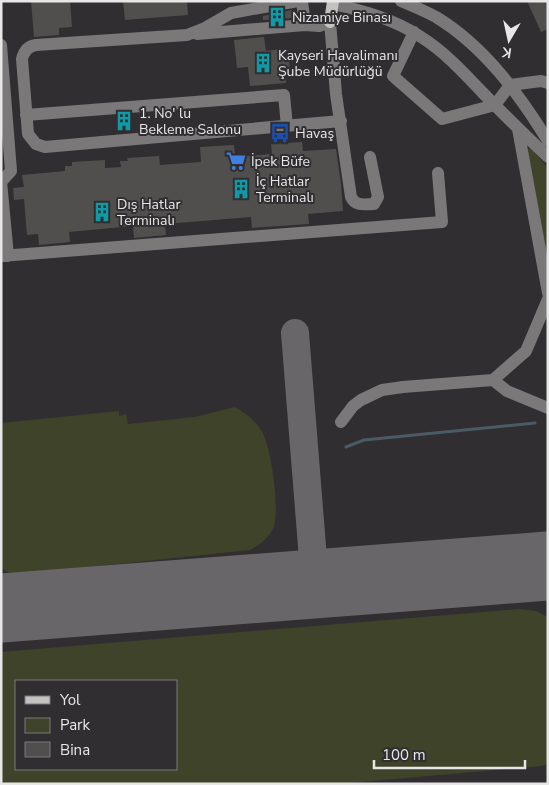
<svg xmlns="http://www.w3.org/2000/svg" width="549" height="785" font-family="'Nunito Sans',sans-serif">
  <rect width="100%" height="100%" fill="#302e31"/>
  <!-- green -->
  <path fill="#3f4329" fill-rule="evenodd" d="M531,148l17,20v93l-22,-112z
    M235,407c10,6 20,13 26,23 10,15 19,78 13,96 -4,11 -14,19 -24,24l-237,25 -12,-7v-145l118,-12v5l7,-2 2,10 67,-7z
    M519,609l17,2 12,6v147l-6,2 -203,18h-338v-132zM16,681h160v88h-160z"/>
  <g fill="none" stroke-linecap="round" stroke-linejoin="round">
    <!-- stream -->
    <path stroke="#4a5b65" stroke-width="3" d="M346,447l18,-7 171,-17"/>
    <!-- taxiway -->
    <path stroke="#686668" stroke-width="28" d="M295,333l20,251"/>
    <!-- runway -->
    <path stroke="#686668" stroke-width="69" d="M1,608l547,-42"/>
  </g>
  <!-- building -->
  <path fill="#514f4d" d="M31,1h39l2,26 -13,1v7l-25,2z
    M123,1h64l1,14 -63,5z
    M527,1h21v28l-7,3z
    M292,10v8l-29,2v-4z
    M264,37l2,14 16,-2 1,11h6l1,12h-5l1,11 -36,3 -2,-19 -11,1 -3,-28z
    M302,142l1,9 33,-2 5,35 2,27 -35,3 1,10 -57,4 -1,-11 -86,7 1,11 -32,3 -1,-12 -64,6 1,10 -31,3 -1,-11 -11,1 -3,-36 -10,1 -1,-12 11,-1 -2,-12 43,-4v-5h7v-4l33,-2v8l16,-1 -1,-6h8l-1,-3 32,-2 1,9 41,-3 -1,-15 34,-2 1,12 37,-3 -1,-10z"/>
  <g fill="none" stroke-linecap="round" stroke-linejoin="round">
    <!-- minor -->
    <path stroke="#7a7878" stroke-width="12" d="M298,1l-67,12 -26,15 -18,7 -151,10c-8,1 -12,6 -14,14l6,75 8,10 9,3 296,-26
      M302,1l3,24
      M401,1c12,5 24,10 35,16 48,29 84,78 112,124
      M333,4c31,7 61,15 88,33 24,15 43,36 62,56 21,22 43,43 65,64
      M414,32l-21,44 49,43 53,-14 15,-20 31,-4 7,2
      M197,34l108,-9 14,1 11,-4 6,72 15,103c5,10 14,7 23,7l4,-7 -8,-40
      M1,45l10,126 -9,10
      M26,115l258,-20 3,31
      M518,129l30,164
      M1,181l7,75
      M1,256l441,-34 -4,-49
      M493,380l14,11 41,17
      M341,422l12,-16 8,-6 21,-10 21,-3 90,-7 33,-29 22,-52"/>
    <!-- major -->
    <path stroke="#c4c1c1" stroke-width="12" d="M330,22l3,-21"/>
  </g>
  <!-- icons -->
  <defs>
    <symbol id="building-bare" viewBox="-9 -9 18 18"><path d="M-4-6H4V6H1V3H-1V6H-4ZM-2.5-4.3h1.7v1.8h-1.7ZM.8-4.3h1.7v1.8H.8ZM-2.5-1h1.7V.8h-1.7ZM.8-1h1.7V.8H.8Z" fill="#0f9aa8" stroke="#302e31" stroke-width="2.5" paint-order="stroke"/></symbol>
    <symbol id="bus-bare" viewBox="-9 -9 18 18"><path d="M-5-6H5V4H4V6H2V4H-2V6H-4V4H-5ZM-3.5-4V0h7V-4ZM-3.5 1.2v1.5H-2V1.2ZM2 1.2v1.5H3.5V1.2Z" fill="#1a4fb4" stroke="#302e31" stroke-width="2.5" paint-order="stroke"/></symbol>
    <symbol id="supermarket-bare" viewBox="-9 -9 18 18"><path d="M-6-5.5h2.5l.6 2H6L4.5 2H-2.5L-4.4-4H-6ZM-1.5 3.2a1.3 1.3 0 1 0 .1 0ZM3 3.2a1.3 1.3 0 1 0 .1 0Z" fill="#3f7fe0" stroke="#302e31" stroke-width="2.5" paint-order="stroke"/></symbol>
  </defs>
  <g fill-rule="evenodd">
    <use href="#building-bare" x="263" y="3" width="28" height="28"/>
    <use href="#building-bare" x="249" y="49" width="28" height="28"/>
    <use href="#building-bare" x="110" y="107" width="28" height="28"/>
    <use href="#bus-bare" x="266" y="119" width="28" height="28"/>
    <use href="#supermarket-bare" x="222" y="147" width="28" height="28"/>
    <use href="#building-bare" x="227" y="175" width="28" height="28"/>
    <use href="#building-bare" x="88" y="198" width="28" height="28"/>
  </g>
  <g text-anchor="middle" stroke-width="4" stroke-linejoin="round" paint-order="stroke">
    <!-- poi labels -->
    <g font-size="14" fill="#e8e7e8" stroke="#302e31" text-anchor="start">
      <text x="292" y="22">Nizamiye Binası</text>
      <text x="278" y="60">Kayseri Havalimanı<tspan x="278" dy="16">Şube Müdürlüğü</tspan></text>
      <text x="139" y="118">1. No' lu<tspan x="139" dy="16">Bekleme Salonu</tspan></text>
      <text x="295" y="138">Havaş</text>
      <text x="251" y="166">İpek Büfe</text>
      <text x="256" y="186">İç Hatlar<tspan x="256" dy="16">Terminalı</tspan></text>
      <text x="117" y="209">Dış Hatlar<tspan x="117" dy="16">Terminalı</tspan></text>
    </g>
  </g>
  <!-- border -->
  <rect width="549" height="785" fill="none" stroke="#e8e7e8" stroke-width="5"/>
  <!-- legend -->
  <rect x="15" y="680" width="162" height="90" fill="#302e31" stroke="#7a787a"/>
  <rect x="25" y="696" width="25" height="8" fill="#c4c1c1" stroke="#7a787a"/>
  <text x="60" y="705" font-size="15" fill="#e8e7e8">Yol</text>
  <rect x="25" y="718" width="25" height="15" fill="#3f4329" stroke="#7a787a"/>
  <text x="60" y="730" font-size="15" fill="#e8e7e8">Park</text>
  <rect x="25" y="742" width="25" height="15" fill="#514f4d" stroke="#7a787a"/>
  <text x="60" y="755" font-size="15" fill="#e8e7e8">Bina</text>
  <!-- north arrow -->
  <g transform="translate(509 40) rotate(189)" stroke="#302e31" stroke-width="4" paint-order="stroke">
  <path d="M0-4L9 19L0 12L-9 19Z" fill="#e8e7e8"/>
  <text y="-8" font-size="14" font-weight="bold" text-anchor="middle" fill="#e8e7e8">K</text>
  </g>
  <!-- scale -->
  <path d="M374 760v8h151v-8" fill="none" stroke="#e8e7e8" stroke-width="2.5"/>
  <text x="382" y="760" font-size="15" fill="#e8e7e8" stroke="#302e31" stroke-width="4" paint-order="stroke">100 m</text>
</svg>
